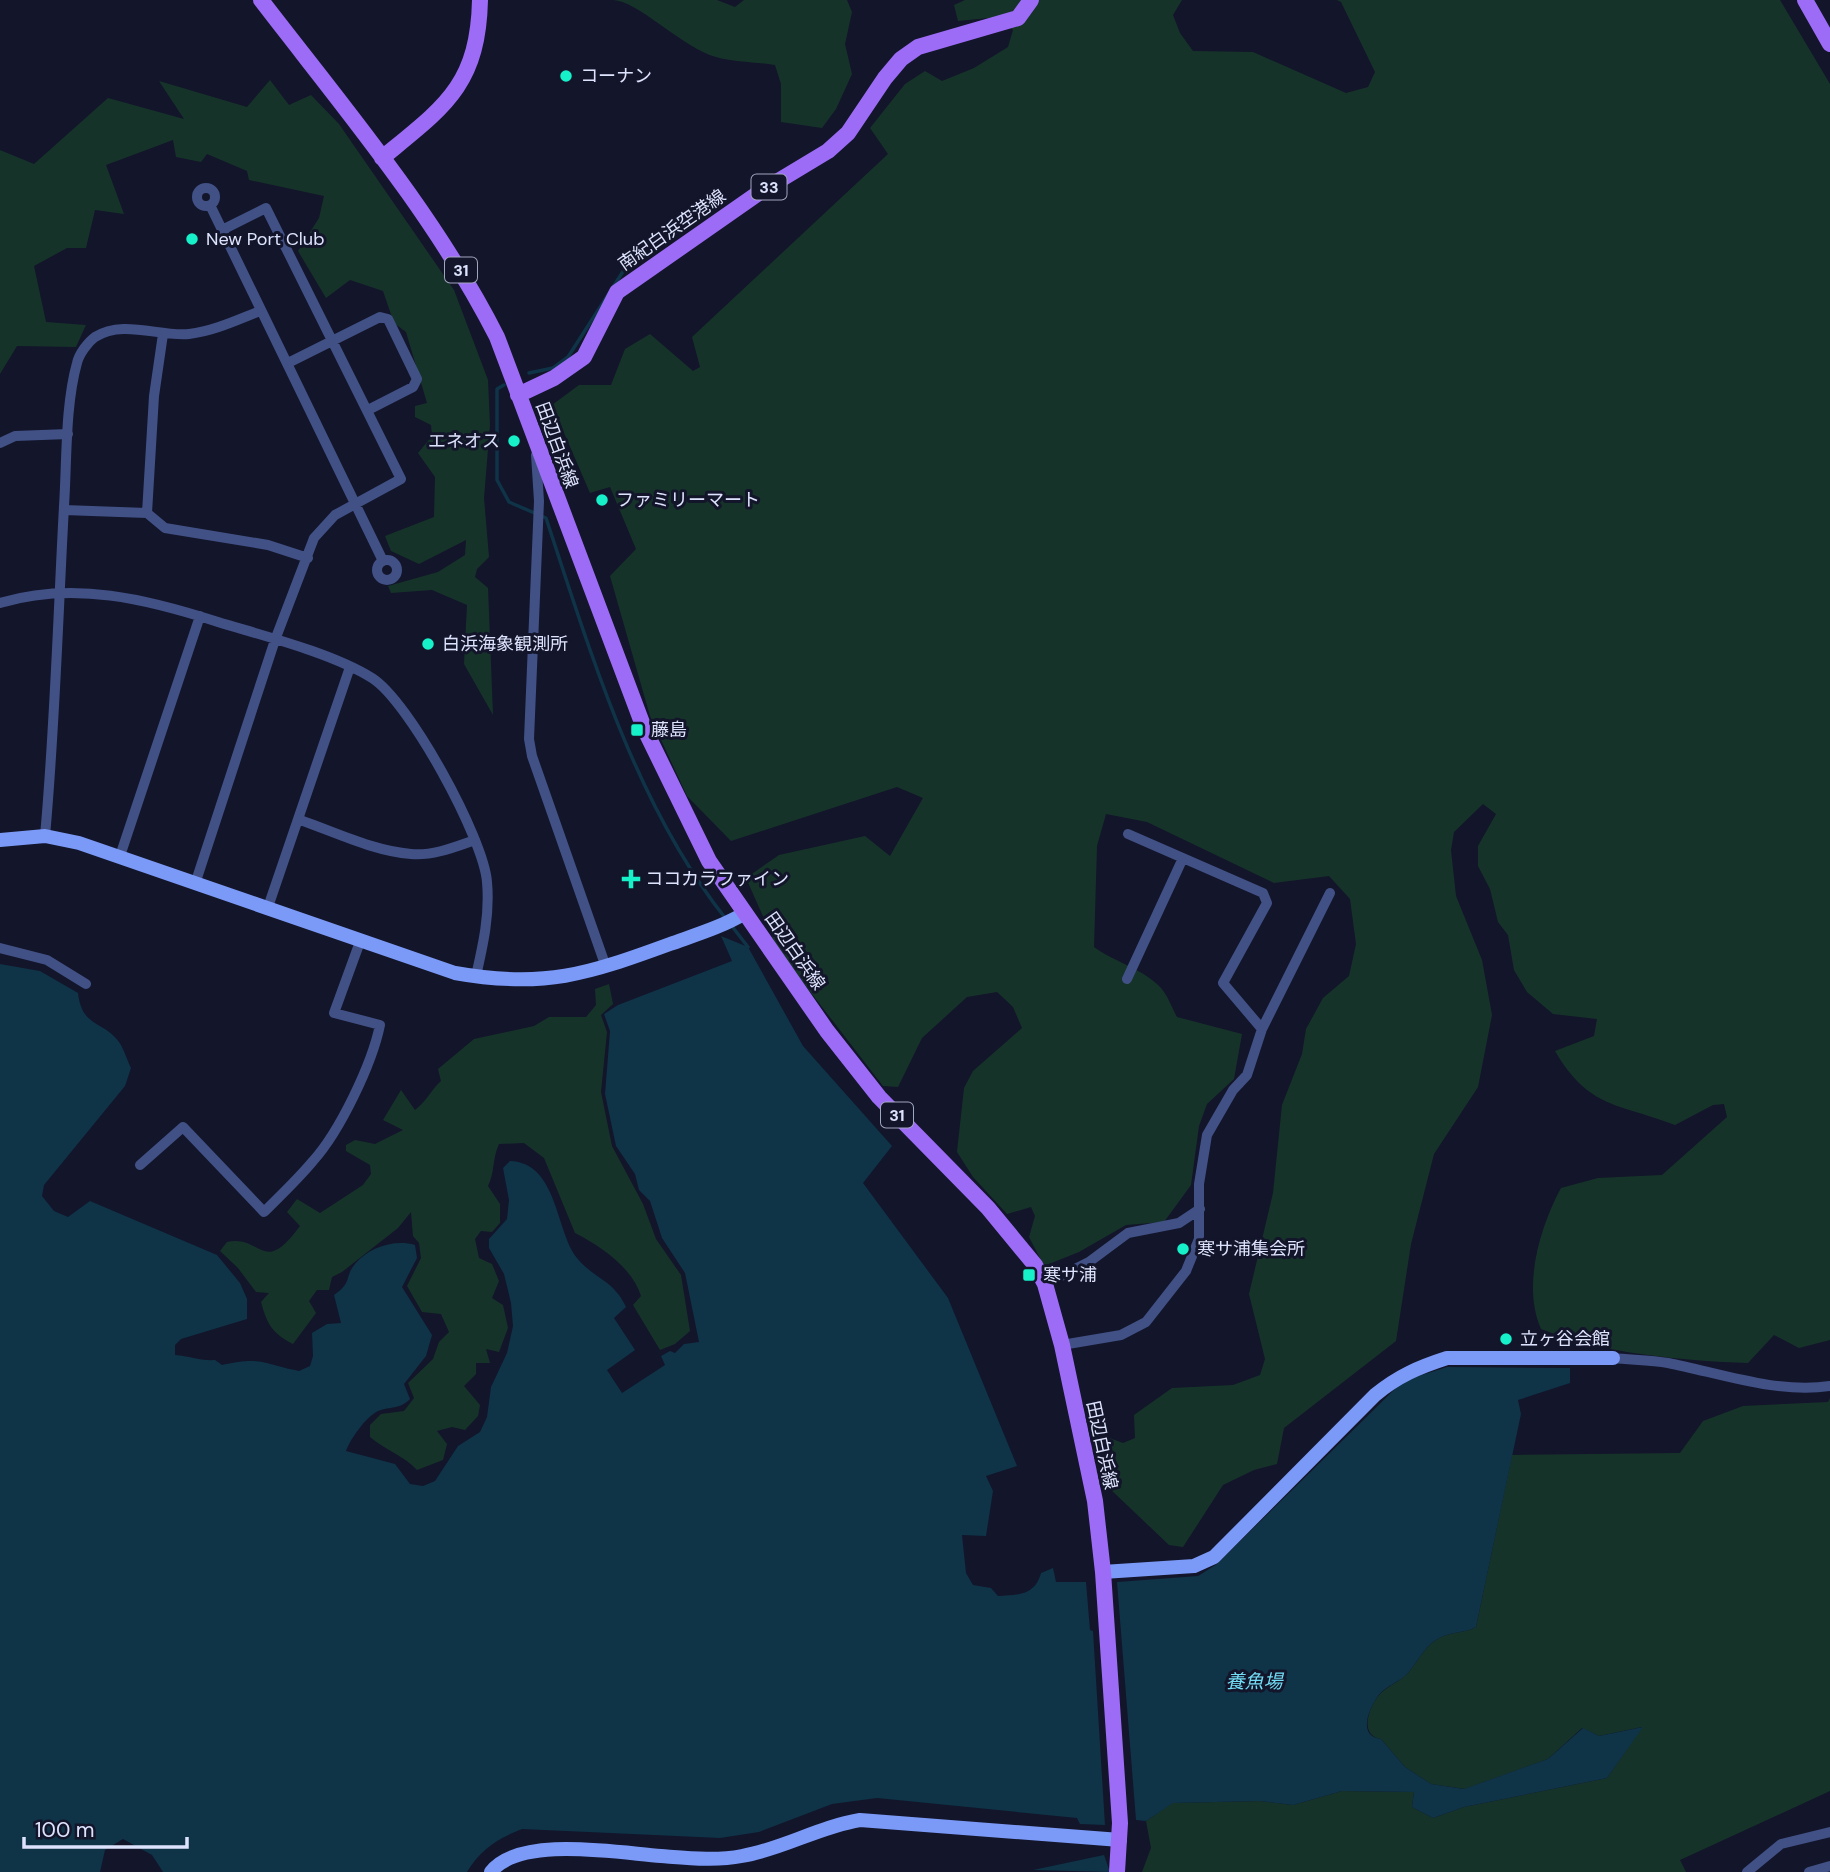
<svg xmlns="http://www.w3.org/2000/svg" width="1830" height="1872" font-family="'DM Sans','Noto Sans JP',sans-serif">
  <rect width="100%" height="100%" fill="#13152a"/>
  <!-- green -->
  <path fill="#16332a" d="M613,0h104l18,7 9,-7h103l5,12 -7,32 7,30 -16,35 -14,19 -41,-6v-38l-6,-19c-19,-3 -41,-3 -59,-8 -33,-9 -78,-56 -103,-57z
    M965,0h217l-9,15 7,18 13,18 60,1 93,41 22,-6 7,-15 -34,-70 -4,-2h443l50,84v1256l-31,8 -25,-13 -26,28c-63,-2 -150,-10 -207,-34 -19,-43 -1,-102 20,-141l37,-10 64,-3 65,-58 -3,-13 -11,1 -38,20c-57,-22 -86,-16 -120,-74l39,-15 3,-17 -44,-5 -26,-22 -13,-22 -6,-35 -10,-13 -8,-33 -12,-23v-20l18,-32 -13,-10 -29,28 -3,18 5,46 26,64 10,55 -14,72 -44,67 -23,90 -15,97 -112,87 -7,36 -23,6 -31,15 -40,62 -14,-2 -61,-58 -7,-33 6,-17 16,6 12,-5 -1,-23 38,-27 61,-3 27,-10 5,-16 -16,-65 24,-101 9,-88 20,-51 4,-25 17,-31 26,-22 7,-32 -6,-45 -21,-23 -55,7 -127,-61 -41,-8 -9,32 -3,101c20,15 50,22 67,41 7,8 11,20 16,29l65,17 -8,45 -27,25 -8,22 -8,59 -27,37 -38,3 -47,27 -35,14 -15,-29 6,-21 -4,-9 -24,7 -34,-37 -16,-25 7,-64 9,-17 49,-43 -9,-21 -16,-15 -30,5 -45,41 -24,49 -15,-1 -105,-136 -32,-72 33,-23 86,-19 25,20 33,-58 -26,-11 -166,54 -44,-45 -37,-80 -40,-140 26,-27 -26,-62 -20,6 -38,-88 27,-20h32l14,-36 25,-15 43,37 7,-4 -8,-30 196,-183 -18,-26 35,-44 20,-13 17,10 32,-13 34,-21 5,-17 -15,-13 -40,4 -4,-16z
    M270,80l19,25 22,-10 28,29 115,166 34,90 2,45 -6,73 5,59 -12,12 -2,8 13,11 5,127 -29,-51 3,-59 -35,-15 -41,3 -3,-7 50,-14 27,-17 1,-15 -47,24 -28,-13 -6,-15 49,-19 1,-40 -17,-24 14,-17 -1,-11 -16,-8v-11l12,-3 -21,-71 -12,-9 -11,-32 -33,-11 -24,18 -28,-47 21,-33 5,-22 -75,-16 -2,-9 -40,-17 -6,8 -25,-5 -3,-17 -67,25 18,49 -29,-4 -9,38h-19l-33,18 12,56 40,3 -10,22 -59,-1 -17,28v-224l34,14 74,-66 76,21 -25,-38 88,26z
    M609,984l4,20 -12,11 6,17 -6,60 11,54 31,58 13,35 25,36 9,56 -15,13 -15,6 -27,-45 8,-9c-9,-29 -41,-50 -66,-63l-31,-75 -20,-15 -25,1c-7,15 -4,28 -11,42l12,18v19l-8,9 -11,-1 -6,8 4,19 13,6 7,17 -7,17 11,7 5,23 -9,24 -13,-3 4,14h-14v11l-12,12 16,19 -2,11 -13,14 -13,-3 -15,4 10,13 -4,16 -26,10c-14,-15 -32,-20 -47,-33v-12l11,-11 23,-3 10,-13 -6,-15 25,-24 6,-17 10,-10 -8,-18 -19,-2 -15,-26 14,-28 -2,-15 -6,-7 -2,-24 -13,16 -56,44 -10,5 -3,13h-12l-8,11 7,12 -23,31c-21,-11 -26,-20 -32,-42l8,-9 -13,-1 -18,-24 -18,-17 7,-9c35,-8 35,36 73,-16l-13,-14 10,-13 23,14 43,-28 8,-11 -1,-9 -24,-14v-6l9,-5 20,4 28,-14 -20,-10 18,-30 14,20c12,-9 15,-19 26,-29l-3,-12 36,-30 60,-13 15,-9h37l10,-12 -1,-16z
    M1830,1398v393l-150,69 6,12h-544l9,-24 -5,-27 26,-18 88,-2 33,4 49,-14 72,1 -2,15 21,11 31,-11 143,-29 35,-51 -43,9 -17,-8 -34,31 -83,30 -34,-5 -26,-17 -24,-28c-24,-4 -11,-36 1,-47 8,-7 18,-11 26,-19 9,-10 16,-26 28,-33 13,-9 27,-6 40,-13l36,-172 168,-2 23,-32 40,-15 85,-4z"/>
  <!-- water -->
  <path fill="#0f3347" d="M721,936l27,11 55,99 89,100 -29,37 85,115 69,168 -31,10 7,15 -7,45 -24,-1 4,38 7,12 18,3 7,8c21,-1 37,-1 43,-23l12,-5 3,14h30l4,48 3,1 12,194 -25,-1 -3,-6 -200,-20 -45,6 -73,28 -39,6 -198,-9c-25,10 -41,20 -55,43h-304l-11,-17 -29,-16 -18,11 -5,22h-100v-908l40,7 38,22c4,35 25,27 41,49 5,7 8,18 12,26l-6,18 -81,99 -2,11 12,15 14,6 22,-16 127,54 23,28 7,16v20l-66,20 -6,6v10c15,1 25,6 40,5l7,5c40,-9 40,-1 77,6l11,-5 3,-10 -1,-23 15,-9 14,-1 -7,-28c19,-13 10,-18 21,-31 14,-17 40,-25 60,-19l2,13 -15,29 30,48 -6,21 -22,28 6,15c-11,11 -19,7 -32,12 -12,6 -27,27 -32,40l49,13 15,20 13,2 12,-5 23,-35 22,-14 7,-15 4,-30 16,-34 6,-27 -2,-23 -7,-29 -15,-26v-9l18,-20 2,-19 -6,-32 7,-7c48,2 45,69 67,97 17,21 37,22 49,49l-12,11 21,32 -28,20 15,23 43,-28 -4,-9 9,-5 5,2 9,-9 15,-2 -14,-69 -23,-35 -12,-37 -11,-11 -4,-16 -19,-28 -11,-52 5,-63 -6,-17 14,-9 114,-44z
    M1447,1367l123,1v15l-52,17 3,14 -45,213c-13,7 -27,4 -40,13 -12,7 -19,23 -28,33 -8,9 -23,13 -30,23 -9,13 -21,40 3,43l24,28 26,17 33,5 84,-30 35,-31 16,8 44,-9 -36,51 -143,29 -31,11 -21,-11 2,-15 -72,-1 -49,14 -33,-4 -87,2 -27,18 -10,-1 -19,-238 81,-6 19,-12 186,-183z
    M1104,1855l6,17 -77,-2z"/>
  <g fill="none" stroke-linecap="round" stroke-linejoin="round">
    <!-- stream -->
    <path stroke="#0f3347" stroke-width="3.5" d="M529,373l24,-5 15,-11 63,-98
      M504,385l-7,4v91l12,22 37,16c45,136 90,288 180,401
      M731,925l17,22"/>
    <!-- street -->
    <path stroke="#415186" stroke-width="10" d="M197 197a9 9 0 1 1 18 0a9 9 0 1 1-18 0Z
      M210,205l173,356
      M288,363l92,-46 8,2 29,60 -4,8 -45,23
      M0,443l15,-7 53,-2
      M536,455l3,46 -10,238 3,17 74,211
      M64,510l83,3 18,15 103,17 40,13
      M147,513l7,-117 9,-62
      M377 570a10 10 0 1 1 20 0a10 10 0 1 1-20 0Z
      M0,603c74,-22 147,-4 218,19 46,14 114,31 154,56 37,23 112,161 115,204 3,33 -4,63 -11,94
      M300,820c35,12 73,31 111,34 22,2 44,-7 64,-14
      M1128,834l135,59 4,10 -44,80 39,46
      M45,836c10,-110 13,-220 19,-330 3,-45 1,-100 13,-143 2,-9 11,-21 18,-26 28,-18 64,0 94,-3 25,-3 48,-14 71,-23
      M120,856l80,-240
      M196,881l79,-241 39,-102 21,-23 66,-36 -135,-271 -44,22
      M268,907l82,-240
      M0,948l47,12 39,24
      M1127,979l56,-121
      M140,1165l43,-38 81,85c17,-17 34,-33 49,-51 27,-30 59,-97 67,-136l-46,-12 27,-74
      M1045,1284l44,-22 39,-29 51,-10 21,-14
      M1062,1345l59,-10 25,-13 40,-51 13,-32v-55l8,-49 26,-45 14,-15 15,-46 68,-136
      M1613,1358c18,2 37,2 55,5 51,10 109,31 162,23
      M1747,1872l34,-28 49,-12
      M1809,1872l21,-6"/>
    <!-- secondary -->
    <path stroke="#7b9af7" stroke-width="14" d="M0,840l45,-4 34,7 376,130c89,16 133,1 215,-29 25,-9 52,-17 75,-31
      M1103,1572l91,-6 20,-9 161,-162c23,-19 44,-28 72,-37h166
      M491,1872c28,-37 128,-19 170,-16 27,2 55,5 81,0 41,-7 76,-29 118,-36l260,20"/>
    <!-- primary -->
    <path stroke="#9c6cf6" stroke-width="16" d="M261,0c83,108 174,215 236,337l147,391 65,133 118,170 52,66 109,111 47,57 10,19 17,61 33,156 8,71 17,251 -3,49
      M1805,0l25,44
      M382,158c62,-51 96,-72 98,-158
      M518,395l36,-17 30,-21 33,-65 143,-100 68,-41 20,-18 37,-55 16,-19 17,-12 100,-29 13,-18"/>
  </g>
  <!-- markers -->
  <g fill="#16f1ca" stroke="#13152a" stroke-width="2.5">
    <circle cx="566" cy="76" r="7"/>
    <circle cx="192" cy="239" r="7"/>
    <circle cx="514" cy="441" r="7"/>
    <circle cx="602" cy="500" r="7"/>
    <circle cx="428" cy="644" r="7"/>
    <rect x="630" y="723" width="14" height="14" rx="3.5"/>
    <path d="M627.5 868.5h7v7h7v7h-7v7h-7v-7h-7v-7h7z"/>
    <circle cx="1183" cy="1249" r="7"/>
    <rect x="1022" y="1268" width="14" height="14" rx="3.5"/>
    <circle cx="1506" cy="1339" r="7"/>
  </g>
  <g text-anchor="middle" stroke-width="6" stroke-linejoin="round" paint-order="stroke">
    <!-- shield labels -->
    <g fill="#13152a" stroke="#a1a5be" stroke-width="2">
      <rect x="751.5" y="174.5" width="35" height="25" rx="5"/>
      <rect x="445" y="257.5" width="32" height="25" rx="5"/>
      <rect x="881" y="1102.5" width="32" height="25" rx="5"/>
    </g>
    <g font-size="16" font-weight="bold" fill="#dee3fd">
      <text x="769" y="193">33</text>
      <text x="461" y="276">31</text>
      <text x="897" y="1121">31</text>
    </g>
    <!-- poi labels -->
    <g font-size="18" fill="#dee3fd" stroke="#13152a" text-anchor="start">
      <text x="580" y="82">コーナン</text>
      <text x="206" y="245">New Port Club</text>
      <text x="500" y="447" text-anchor="end">エネオス</text>
      <text x="616" y="506">ファミリーマート</text>
      <text x="442" y="650">白浜海象観測所</text>
      <text x="651" y="736">藤島</text>
      <text x="645" y="885">ココカラファイン</text>
      <text x="1197" y="1255">寒サ浦集会所</text>
      <text x="1043" y="1281">寒サ浦</text>
      <text x="1520" y="1345">立ヶ谷会館</text>
    </g>
    <!-- street labels -->
    <g font-size="18" fill="#dee3fd" stroke="#13152a">
      <text transform="translate(672 230) rotate(-35)" y="6">南紀白浜空港線</text>
      <text transform="translate(557 445) rotate(70)" y="6">田辺白浜線</text>
      <text transform="translate(795 951) rotate(55)" y="6">田辺白浜線</text>
      <text transform="translate(1102 1445) rotate(78)" y="6">田辺白浜線</text>
    </g>
    <!-- water labels -->
    <g font-size="19" font-style="italic" fill="#72def6" stroke="#13152a">
      <text x="1254" y="1688">養魚場</text>
    </g>
  </g>
  <!-- scale -->
  <path d="M24 1837v10h163v-10" fill="none" stroke="#dee3fd" stroke-width="3.5"/>
  <text x="35" y="1837" font-size="21" fill="#dee3fd" stroke="#13152a" stroke-width="5" paint-order="stroke">100 m</text>
</svg>
